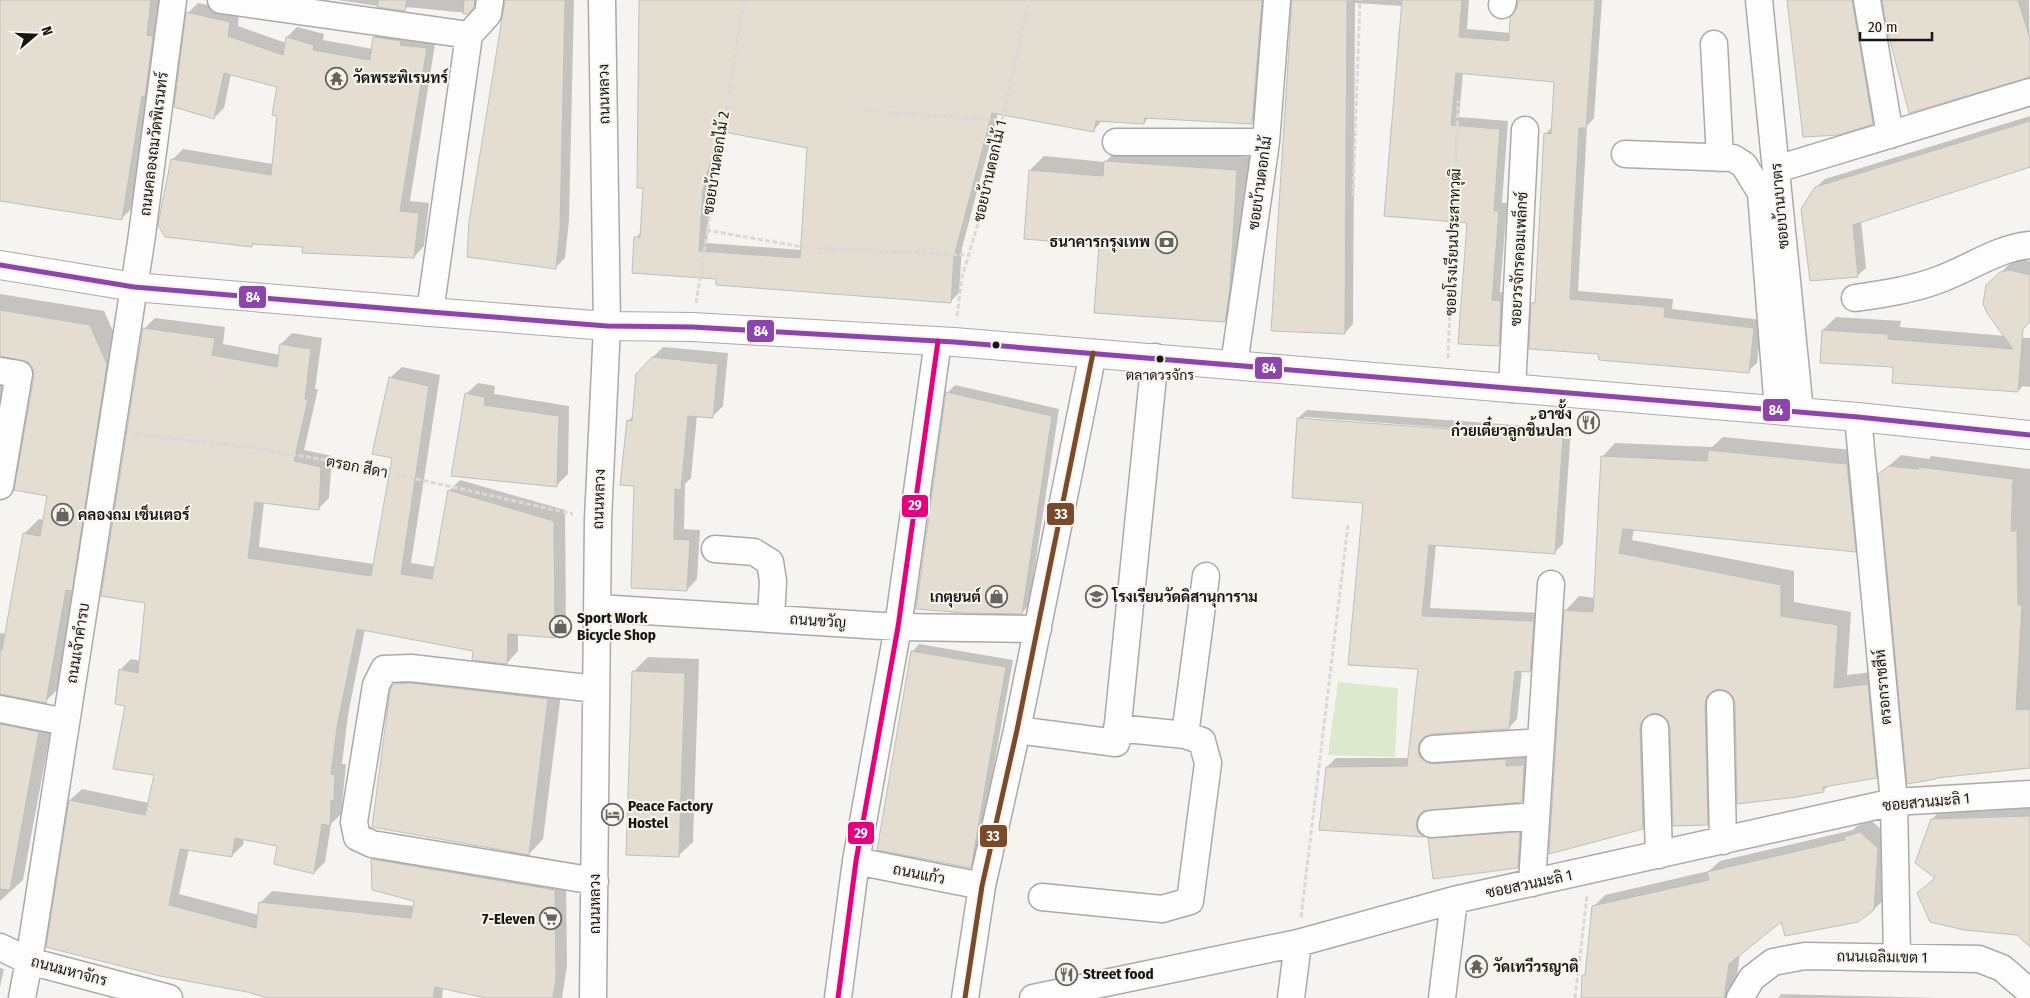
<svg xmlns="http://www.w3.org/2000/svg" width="2030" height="998" font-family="'Fira Sans Condensed',Sarabun,sans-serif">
  <rect width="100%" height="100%" fill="#f6f4f1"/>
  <!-- green -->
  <path fill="#dce9cc" d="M1338,682l60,6 -3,69 -67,-2z"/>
  <!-- shadow -->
  <path fill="#0003" fill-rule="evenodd" d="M0,0h163l-27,204 -14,14 -122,-18z
    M337,0h143l-13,13 -60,-6 -2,3z
    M506,0h68l-5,220 -4,38 -9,9z
    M640,0h629l-9,114 -8,8 -103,-5 -5,6 -42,-3 -8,10 -96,-17 -36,135 -3,45 -9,9 -233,-24 -81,-40 5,-6 3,-46zM724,131l84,16 -6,103 -95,-7 4,-62z
    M1293,0h176l-2,29 44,4 1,-16 7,-17h83l-8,118 -7,8 -9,165 95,8 -1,10 90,11 -5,43 -9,8 -148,-18 -67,-49 3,-4 9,-166 8,-8 3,-46 -93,-8 -4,45 49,4 -6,82h5l-7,89 9,1 -2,44 -8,8 -31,-123 -65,-216 -48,-3 -2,321 -8,9 -59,-209h-2z
    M1788,0h73l20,114 -9,9z
    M1883,0h146l1,77 -4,-1z
    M198,3l41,9 -1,14 48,17 1,-6 10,-10 27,7 -1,6 50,9 1,-12 11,-10 51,11 -26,163 19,2 -5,43 -10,11 -109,-11 -51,-4 -3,3 -79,-85 11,-11 90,15 6,-78 -48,-12 -7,34 -10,10 -26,-105z
    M2030,116v49l-169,56 5,47 -9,8 -41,-89 9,-8z
    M1119,148l132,9 -13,150 -13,14 -125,-77 -70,-74 14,-14 61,6z
    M2022,259l8,2v59l-17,17 17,1v49l-7,-1 -5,5 -124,-25 -71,-36 13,-13 65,4 -1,6 105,9 -21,-32v-10l3,-9 12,-11 14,-13z
    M0,294l104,17 17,38 -61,338 -14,14 -46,-8v-60l6,1 18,-100 15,-15 5,1 4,-25 -14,-127 -5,-7 -7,-3 -22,-2z
    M155,318l70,9 -2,17 57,11 1,-11 11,-11 30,5 -7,51h3l-14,61 28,6 -3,42 -11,11 -54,-7 -5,45 115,17 20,-107 -4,-79 12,-11 38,8 -29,188 25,4 13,-76 11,-11 105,30 1,115 -12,11 -36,-2v17l-11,12 -32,-13 -110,-21 -17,86 -6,49h4l-5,50 -10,10 -6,38 -11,11 -35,-28 -35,-6 -1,6 -12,11 -42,-7 -10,45 80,21 2,-13 11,-11 142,15 1,-6 -42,-40 11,-12 182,31 1,87 -5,32h-70l-49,-10 -1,10h-163l-32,-7 -177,-191 12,-11 67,14 6,-29 -29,-70 -6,-34 11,-11 10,2 5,-59 -2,-273z
    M663,347l65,6 -5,53 -11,11 -15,-2 -6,63 -6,6 -1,45 16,1 -3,49 -10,11 -52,-105 -7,-64 5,-5 19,-58z
    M0,361l15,11 -15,91z
    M478,383l17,3 -1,8 75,12 -1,68 -11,11 -91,-91z
    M955,385l104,24 -30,196 -7,8 -105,-5 31,-216z
    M1307,410l264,19 -8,115 -9,9 -118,-9 -6,64 112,5 -4,49 -8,9 -8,-1 -5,49 -8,9 -78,5 -4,1 -1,6 88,11v7l18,-1 -2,35 -8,9 -97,9 -1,5 7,13 -8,8 -103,-7 7,-62 9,-9h73l10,-90 -55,-166 -66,-84zM1304,417l265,20v2l-265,-19z
    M1723,437l138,14 8,86 -14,14 -221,-22 -2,11 162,31v31l57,10 -4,63 34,-4 9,92 -14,14 -46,7 -7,7 -87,-88 -2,-7 -6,-6 -9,-2 2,122 -14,14 -38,-104 -6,-6 -9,-2 2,102 -13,14 -77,-218 13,-14 16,2 7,-141 13,-14 97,4z
    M1901,455l28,4 2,-3 99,13v298l-150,-293z
    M919,644l94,16 -36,200 -7,7 -58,-215z
    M648,657l51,2 -6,183 -15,14 -45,-184z
    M409,670l153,15 -19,154 -14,15 -134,-170z
    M0,700l53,18 -30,162 -23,21z
    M2030,808v138l-13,-12 -99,-41 18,-16 -4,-58 8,-8z
    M1872,821l17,16 -3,61 -12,11 -93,11 -41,34 -6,44h-152l1,-22 4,-5 6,-64 12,-12 104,-24 11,-10 133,-31 4,-4z
    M1531,822l-3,33 -11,11 -88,-27 11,-11z
    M0,968l4,1 -4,18z
    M1781,994l157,4h-160z"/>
  <!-- building -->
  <path fill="#e4ddd1" stroke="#c0bfbc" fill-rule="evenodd" d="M0,0h151l-4,35 6,1 -8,61 -3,-1 -20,124 -122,-19z
    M378,0h29l-2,11 -28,-4z
    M464,0h11l-1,7 -6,7h-5z
    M505,0h60l-5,230 -4,39 -89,-12 2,-35z
    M639,0h623l-10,124 -107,-6 -1,6 -48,-3 -2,11 -102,-19 -38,144 -3,46 -235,-18v-6l-84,-6 2,-36h6l3,-49h-6zM719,131l88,17 -7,110 -101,-7 4,-61z
    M1292,0h55l-2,334 -74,-3z
    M1402,0h60l-3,37 50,4 1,-24 7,-9 1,-8h77l-9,128h-7l-9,171 95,8 -1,10 90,11 -5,45 -150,-13 -1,-6 -69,-5 2,-46h4l9,-170 7,1 3,-52 -98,-9 -5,52 49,4 -6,82h5l-7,89 9,1 -2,45 -41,-2 9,-121 -83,-7z
    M1787,0h65l21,124 -34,11 -36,2z
    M1882,0h136l12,38v39l-121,36 -21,-80z
    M186,12l44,10 -2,14 55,19 3,-18 28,8 -1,5 57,10 3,-23 28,4 -1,4 27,3 -27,163 19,2 -5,45 -112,-5 1,-6 -51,-3v3l-87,-10 -7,-12 13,-66 100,16 6,-59 -5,-1 5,-28 -53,-14 -10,46 -40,-12z
    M2030,121v46l-177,58 5,52 -48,4 -9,-72 14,-22z
    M1104,161l133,9 -7,118 -5,34 -131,-9 5,-68 -75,-6 5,-69 74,6z
    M2010,270l20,5v47l-7,7 -5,63 -126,-9 1,-16 -73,-4 2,-33 66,4v5l125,10 -26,-36 -4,-9 3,-19 14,-13z
    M0,310l90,15 17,39 -35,227 -6,-1 -20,113 -46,-9v-44h2l21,-117 17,3 7,-40 -33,-6 20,-114 -1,-8 -5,-6 -28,-6z
    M143,328l72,10 -3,17 65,12 3,-23 31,5 -6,50h3l-14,62 27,6 -2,43 -64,-8 -7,56 123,18 21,-118 -20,-4 17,-77 40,9 -28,188 31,5 16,-89 106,31 1,117 -47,-4 -1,30 -35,-4 1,-9 -116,-22 -20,98 -6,47 4,1 -1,26 -3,-1 -1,26 -8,-2 -8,50 -40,-10 3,-18 -42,-8 -3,19 -52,-8 -11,56 87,23 3,-26 152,16 3,-17 -42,-11 -1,-31 184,31 1,88 -3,20h-67l-51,-11 -2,11h-166l-20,-6 -87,-16 -114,-29 23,-147 76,15 9,-40 -41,-6 12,-63 -10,-2 4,-35 19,4 7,-70 -44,-7z
    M652,357l66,7 -5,54 -25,-2 -7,74 -6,-1 -1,50 16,1 -3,51 -56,-3 3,-102 -14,-1 7,-65 5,1 4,-47z
    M946,392l106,24 -30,198 -58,-1 -48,-4z
    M465,393l20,4 -1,8 75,11 -2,71 -106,-11z
    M1297,418l266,19 -8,117 -126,-9 -7,71 112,5 -4,51 -15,-1 -6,58 -77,5 -8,3 -5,6 -1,7 2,7 6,5 7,2 73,-5v7l18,-1 -2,37 -99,9 -5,6 -2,8 2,7 6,5 -105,-7 7,-63 81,-1 11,-97 -70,-4 15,-162 -71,-5z
    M1708,450l139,14 9,88 -233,-23 -4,24 162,32v31l57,9 -4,63 34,-4 9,94 -54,9 1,5 -27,5 -60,7 -2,-101 -2,-6 -5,-6 -9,-2 -6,2 -6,5 -2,8 3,121 -35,1 -3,-99 -2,-6 -6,-6 -8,-2 -7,3 -5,5 -2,7 3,101 -94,25 15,-244 29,2 8,-156 106,5z
    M1889,466l29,3 1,-2 94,12 -2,52h6l1,74h4l-6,105 14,-1v59l-94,10v1l-29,5 -29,-310z
    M911,651l95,16 -35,201 -94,-18z
    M632,671l53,2 -6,184 -53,-2z
    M410,683l138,16 -19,156 -157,-28 18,-137 3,-6z
    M0,724l39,8 -29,158 -10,-1z
    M2030,816v131l-13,-12 -53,-5 -34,-8 -13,-29 18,-15 -20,-15 16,-44z
    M1520,832l-2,36 -85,11 -5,-41z
    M1860,832l18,16 -4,62 -16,12 -73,14 -4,-14 -52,42 -5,34h-143l1,-23h3l7,-69 117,-26 -2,-8 138,-32 -1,-3z"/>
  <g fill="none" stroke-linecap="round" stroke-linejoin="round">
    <defs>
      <path id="minor" d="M221,0l248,35
        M1759,0l41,412
        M1867,0l23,135
        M1502,5l1,-5
        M1714,44l6,114
        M1116,142h150
        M1625,154l108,4 11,7 17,28 17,217
        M1777,169l253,-77
        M1855,298c28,-4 56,-8 83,-18 31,-11 59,-32 92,-35
        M430,312l39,-277 19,-21 2,-14
        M1234,365l32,-223 11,-142
        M0,371l19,3 -19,112
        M1512,389l13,-259
        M1858,417l36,385 3,155
        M715,549l39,3 16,10 3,19 -2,37
        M598,608l300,19 140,2
        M1720,704l3,137
        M0,709l66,13
        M1655,728l4,127
        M1017,730l99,13 39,-386
        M1185,735l21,-159
        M1433,749l107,-7
        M1431,824l104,-8
        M856,861l126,25
        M595,881l-223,-37 -15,-7 -3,-15 22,-137 8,-16 27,-1 185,21
        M1532,883l19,-299
        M1042,897l120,12 28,-8 18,-138 -6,-22 -17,-6 -68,-7
        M0,947l29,14 140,37
        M22,998l7,-37 112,-719 32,-242
        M593,998l5,-478 9,-194 -5,-326
        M838,998l18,-137 42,-234 40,-286
        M965,998l17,-112 35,-156 76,-377
        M1033,998l265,-55 156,-43 440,-98 136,-8
        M1291,998l7,-55
        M1442,998l12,-98
        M1740,998l12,-20 21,-16 32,-6 174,3 23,9 28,24"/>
      <path id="major" d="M0,265l134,22 296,25 177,14 85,1 262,15 904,75 172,18"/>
    </defs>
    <!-- minor casing -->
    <use href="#minor" stroke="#acaaa8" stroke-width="29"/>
    <!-- major casing -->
    <use href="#major" stroke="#acaaa8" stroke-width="30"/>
    <!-- path -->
    <path stroke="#d9d9d8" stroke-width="3" stroke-dasharray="5 2.5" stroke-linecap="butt" d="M866,111l136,9
      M1353,196l7,-196
      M706,230l103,18 159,7
      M696,303l48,-303
      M957,316l5,-39 20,-67 47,-210
      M1448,358l10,-257
      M135,434l121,14 98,17 219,49
      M1301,917l47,-392
      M1575,998l12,-102"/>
    <!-- minor -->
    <use href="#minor" stroke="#fefdfd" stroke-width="26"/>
    <!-- major -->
    <use href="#major" stroke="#fefdfd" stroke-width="28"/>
    <defs>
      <path id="bus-1" d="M0,265l134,22 296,25 177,14 85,1 262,15 904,75 172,18"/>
      <path id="bus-2" d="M838,998l18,-137 42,-234 40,-286"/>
      <path id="bus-3" d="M965,998l17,-112 35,-156 76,-377"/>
    </defs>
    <!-- bus-1 casing -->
    <use href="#bus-1" stroke="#f9f5ee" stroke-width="9"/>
    <!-- bus-2 casing -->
    <use href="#bus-2" stroke="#f9f5ee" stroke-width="9"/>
    <!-- bus-3 casing -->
    <use href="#bus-3" stroke="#f9f5ee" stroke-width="9"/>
    <!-- bus-1 -->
    <use href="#bus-1" stroke="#8e44ad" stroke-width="5"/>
    <!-- bus-2 -->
    <use href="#bus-2" stroke="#e5007d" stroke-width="5"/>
    <!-- bus-3 -->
    <use href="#bus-3" stroke="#7a4b2a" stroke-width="5"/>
  </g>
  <!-- icons -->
  <defs>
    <symbol id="temple-ring" viewBox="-11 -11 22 22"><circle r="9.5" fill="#f9f5ee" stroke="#656461" stroke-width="1.5"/><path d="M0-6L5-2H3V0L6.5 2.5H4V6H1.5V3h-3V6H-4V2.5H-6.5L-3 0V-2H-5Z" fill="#656461"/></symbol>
    <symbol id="bank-ring" viewBox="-11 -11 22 22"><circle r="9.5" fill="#f9f5ee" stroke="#656461" stroke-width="1.5"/><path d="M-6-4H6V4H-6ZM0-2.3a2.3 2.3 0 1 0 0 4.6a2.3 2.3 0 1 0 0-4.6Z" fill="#656461"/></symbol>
    <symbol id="restaurant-ring" viewBox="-11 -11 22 22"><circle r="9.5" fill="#f9f5ee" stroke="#656461" stroke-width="1.5"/><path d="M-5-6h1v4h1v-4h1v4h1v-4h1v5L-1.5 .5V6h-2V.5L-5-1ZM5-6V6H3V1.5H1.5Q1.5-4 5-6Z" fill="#656461"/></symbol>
    <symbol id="shop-ring" viewBox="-11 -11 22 22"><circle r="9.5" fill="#f9f5ee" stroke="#656461" stroke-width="1.5"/><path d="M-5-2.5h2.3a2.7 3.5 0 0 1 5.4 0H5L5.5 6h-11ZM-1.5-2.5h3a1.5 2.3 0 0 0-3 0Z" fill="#656461"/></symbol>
    <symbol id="school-ring" viewBox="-11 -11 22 22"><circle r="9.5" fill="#f9f5ee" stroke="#656461" stroke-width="1.5"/><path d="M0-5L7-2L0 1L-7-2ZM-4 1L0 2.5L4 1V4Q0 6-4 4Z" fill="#656461"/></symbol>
    <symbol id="hotel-ring" viewBox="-11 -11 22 22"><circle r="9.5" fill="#f9f5ee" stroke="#656461" stroke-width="1.5"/><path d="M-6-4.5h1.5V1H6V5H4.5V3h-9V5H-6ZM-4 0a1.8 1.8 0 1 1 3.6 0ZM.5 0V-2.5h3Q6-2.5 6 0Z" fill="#656461"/></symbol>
    <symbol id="supermarket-ring" viewBox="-11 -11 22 22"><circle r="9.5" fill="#f9f5ee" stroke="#656461" stroke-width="1.5"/><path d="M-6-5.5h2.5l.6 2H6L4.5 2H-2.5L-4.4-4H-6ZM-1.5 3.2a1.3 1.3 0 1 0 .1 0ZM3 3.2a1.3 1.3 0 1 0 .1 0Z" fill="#656461"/></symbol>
  </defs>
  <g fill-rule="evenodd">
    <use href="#temple-ring" x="324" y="66" width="25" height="25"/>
    <use href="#bank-ring" x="1154" y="230" width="25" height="25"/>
    <use href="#restaurant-ring" x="1576" y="410" width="25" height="25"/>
    <use href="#shop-ring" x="50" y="502" width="25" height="25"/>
    <use href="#shop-ring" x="984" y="584" width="25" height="25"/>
    <use href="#school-ring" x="1084" y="584" width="25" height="25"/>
    <use href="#shop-ring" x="548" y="614" width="25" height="25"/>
    <use href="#hotel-ring" x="600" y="802" width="25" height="25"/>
    <use href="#supermarket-ring" x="538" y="906" width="25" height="25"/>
    <use href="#temple-ring" x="1464" y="954" width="25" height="25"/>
    <use href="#restaurant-ring" x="1054" y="962" width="25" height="25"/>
  </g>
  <!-- markers -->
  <g fill="#171613" stroke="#f9f5ee" stroke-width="2">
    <circle cx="996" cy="345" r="4.5"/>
    <circle cx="1160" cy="359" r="4.5"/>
  </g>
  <g text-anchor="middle" stroke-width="4" stroke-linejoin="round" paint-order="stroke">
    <!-- bus labels -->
    <g font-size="14" fill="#171613" stroke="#f9f5ee">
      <text x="1160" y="380">ตลาดวรจักร</text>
    </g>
    <!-- poi labels -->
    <g font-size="15" font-weight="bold" fill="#171613" stroke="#f9f5ee" text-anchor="start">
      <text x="353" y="83">วัดพระพิเรนทร์</text>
      <text x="1150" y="247" text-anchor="end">ธนาคารกรุงเทพ</text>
      <text x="1572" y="419" text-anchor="end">อาซั้ง<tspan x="1572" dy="17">ก๋วยเตี๋ยวลูกชิ้นปลา</tspan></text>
      <text x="78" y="520">คลองถม เซ็นเตอร์</text>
      <text x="981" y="602" text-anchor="end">เกตุยนต์</text>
      <text x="1112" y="602">โรงเรียนวัดดิสานุการาม</text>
      <text x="577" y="623">Sport Work<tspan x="577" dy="17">Bicycle Shop</tspan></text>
      <text x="628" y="811">Peace Factory<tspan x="628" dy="17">Hostel</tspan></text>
      <text x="535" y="924" text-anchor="end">7-Eleven</text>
      <text x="1493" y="972">วัดเทวีวรญาติ</text>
      <text x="1083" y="979">Street food</text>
    </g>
    <!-- street labels -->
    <g font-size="15" fill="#171613" stroke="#f9f5ee">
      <text transform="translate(604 94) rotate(-91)" y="5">ถนนหลวง</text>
      <text transform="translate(154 144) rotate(-83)" y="5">ถนนคลองถมวัดพิเรนทร์</text>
      <text transform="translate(716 163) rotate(-81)" y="5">ซอยบ้านดอกไม้ 2</text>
      <text transform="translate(990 171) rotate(-77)" y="5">ซอยบ้านดอกไม้ 1</text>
      <text transform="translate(1260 183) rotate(-82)" y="5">ซอยบ้านดอกไม้</text>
      <text transform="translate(1780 206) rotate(-95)" y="5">ซอยบ้านบาตร</text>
      <text transform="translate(1453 242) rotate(-88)" y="5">ซอยโรงเรียนประสาทวุฒิ</text>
      <text transform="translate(1519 259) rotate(-87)" y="5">ซอยวรจักรคอมเพล็กซ์</text>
      <text transform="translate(357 467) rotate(11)" y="5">ตรอก สีดา</text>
      <text transform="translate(599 499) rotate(-88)" y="5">ถนนหลวง</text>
      <text transform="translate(818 621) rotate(4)" y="5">ถนนขวัญ</text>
      <text transform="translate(78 643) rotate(-81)" y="5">ถนนเจ้าคำรบ</text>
      <text transform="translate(1883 687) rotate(-95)" y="5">ตรอกราชสีห์</text>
      <text transform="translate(1926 802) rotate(-5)" y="5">ซอยสวนมะลิ 1</text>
      <text transform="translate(919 874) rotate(11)" y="5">ถนนแก้ว</text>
      <text transform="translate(1529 884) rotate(-12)" y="5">ซอยสวนมะลิ 1</text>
      <text transform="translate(595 904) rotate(-90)" y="5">ถนนหลวง</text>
      <text transform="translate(1882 957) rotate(1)" y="5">ถนนเฉลิมเขต 1</text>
      <text transform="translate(69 971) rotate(15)" y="5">ถนนมหาจักร</text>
    </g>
  </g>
  <g stroke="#f9f5ee" stroke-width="2">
    <rect x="238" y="285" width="29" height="24" rx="5" fill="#8e44ad"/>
    <rect x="746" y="319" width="29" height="24" rx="5" fill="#8e44ad"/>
    <rect x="1254" y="356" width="29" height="24" rx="5" fill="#8e44ad"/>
    <rect x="1762" y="398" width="29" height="24" rx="5" fill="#8e44ad"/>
    <rect x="901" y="494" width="28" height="24" rx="5" fill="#e5007d"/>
    <rect x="1046" y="502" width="29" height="24" rx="5" fill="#7a4b2a"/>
    <rect x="847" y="821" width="28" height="24" rx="5" fill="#e5007d"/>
    <rect x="979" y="824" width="29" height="24" rx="5" fill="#7a4b2a"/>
  </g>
  <g font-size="14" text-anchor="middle" font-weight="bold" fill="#fff">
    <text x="253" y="302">84</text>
    <text x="761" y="336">84</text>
    <text x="1269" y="373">84</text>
    <text x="1776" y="415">84</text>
    <text x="915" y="510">29</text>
    <text x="1061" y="519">33</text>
    <text x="861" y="838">29</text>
    <text x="993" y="841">33</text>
  </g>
  <!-- north arrow -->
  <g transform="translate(35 35) rotate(71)" stroke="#f9f5ee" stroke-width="4" paint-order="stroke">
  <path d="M0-4L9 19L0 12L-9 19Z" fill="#171613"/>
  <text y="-8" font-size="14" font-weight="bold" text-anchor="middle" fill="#171613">N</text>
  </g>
  <!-- scale -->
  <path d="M1860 32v8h72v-8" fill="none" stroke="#171613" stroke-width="2.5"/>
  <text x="1868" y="32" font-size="15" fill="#171613" stroke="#f9f5ee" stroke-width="4" paint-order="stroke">20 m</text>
</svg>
